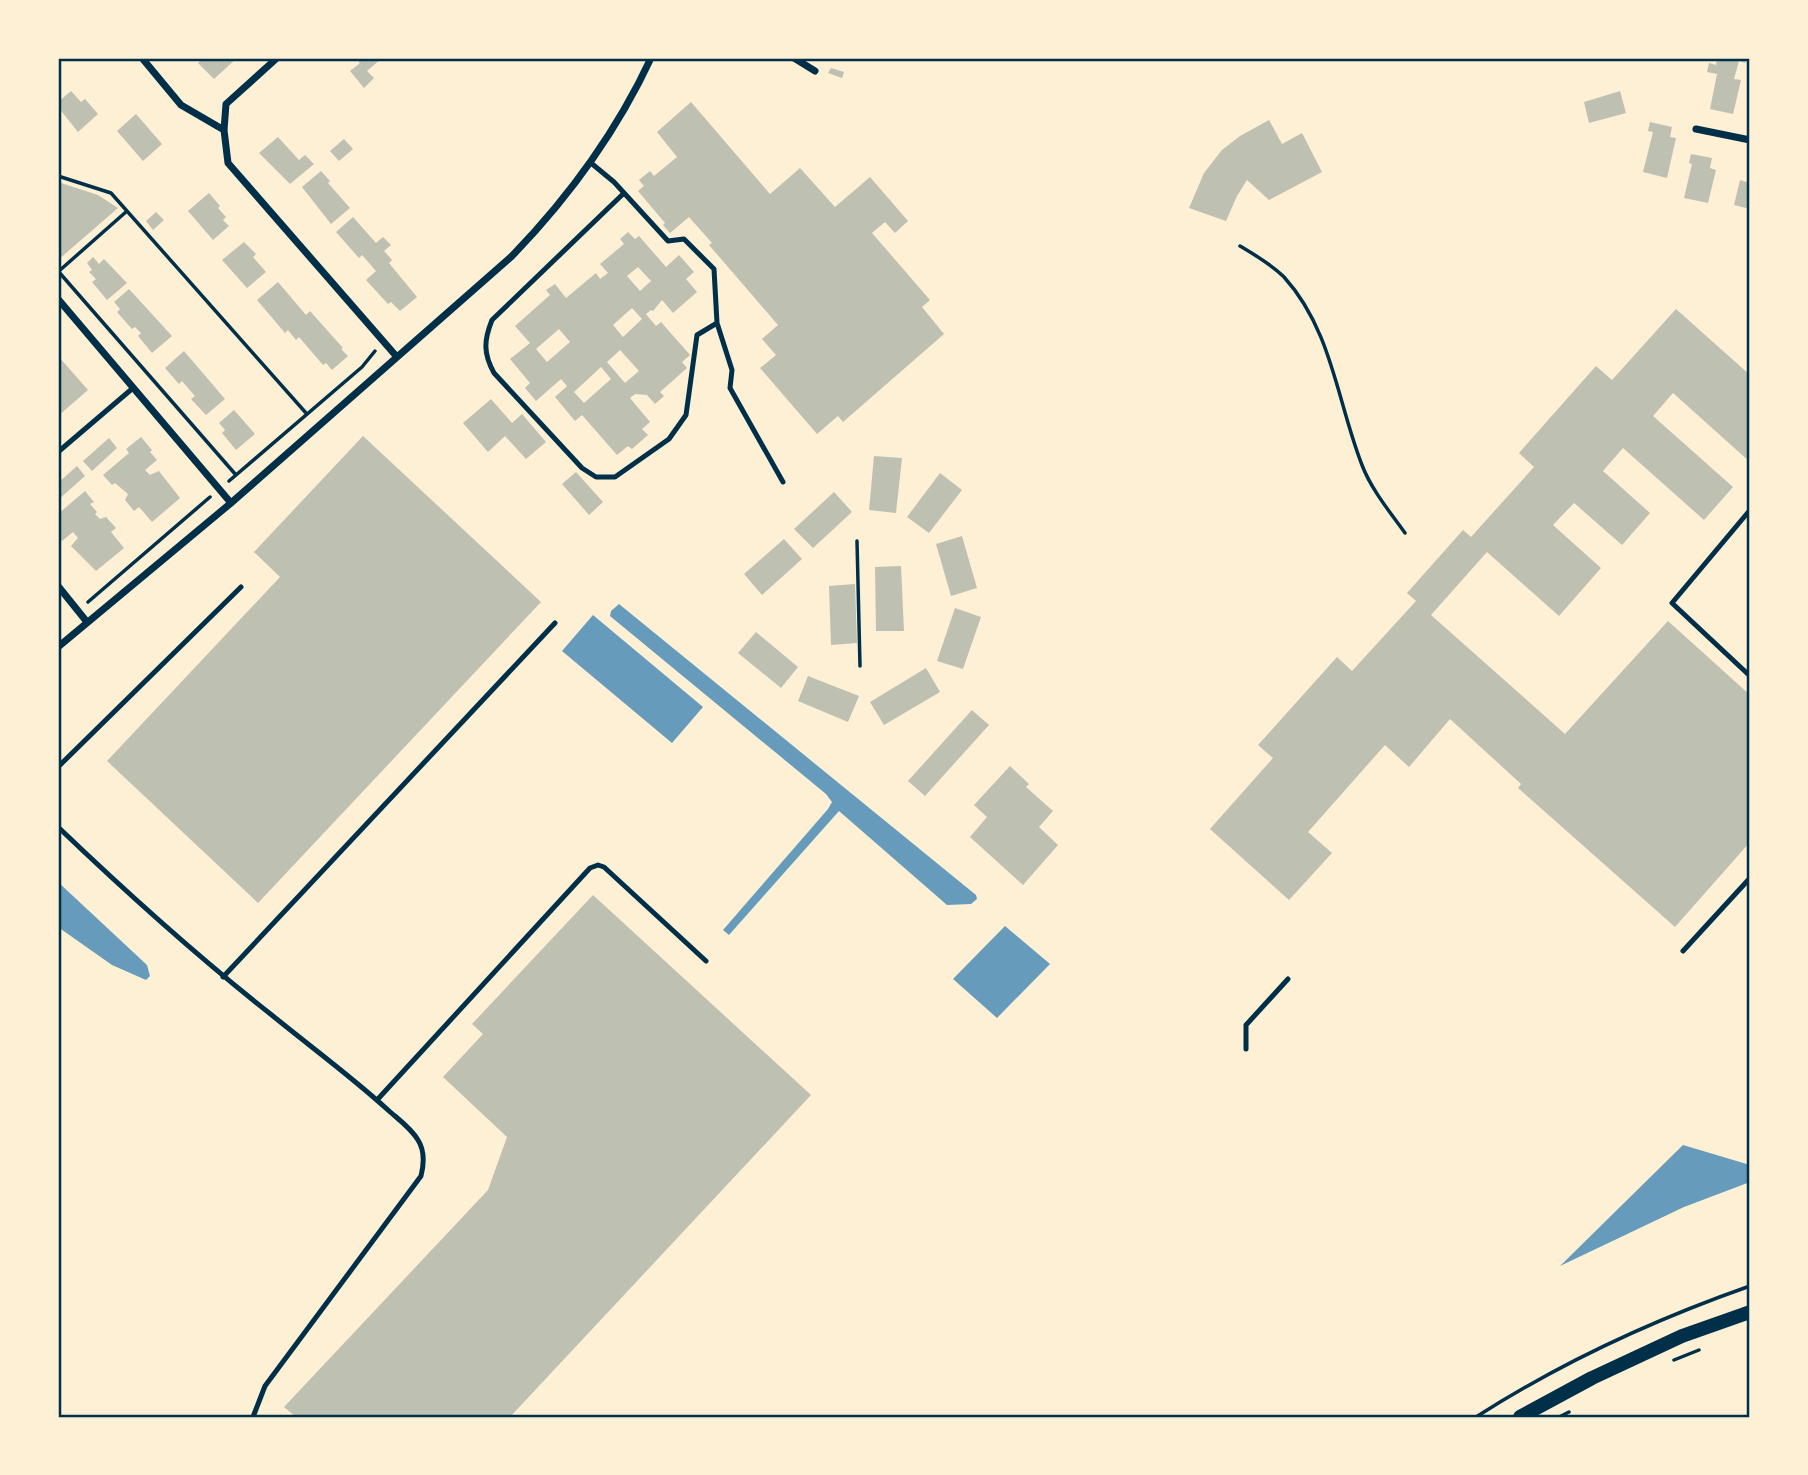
<svg xmlns="http://www.w3.org/2000/svg" width="1808" height="1475" font-family="Signika,sans-serif">
  <rect width="100%" height="100%" fill="#fdf0d5"/>
  <!-- water -->
  <path fill="#669bbc" d="M619,604l357,291 1,4 -6,5 -24,1 -108,-94 -110,124 -6,-5 105,-121 4,-7 -6,-8 -216,-178 1,-5z
    M593,615l110,92 -31,36 -110,-92z
    M58,882l89,83 3,11 -4,4 -34,-15 -54,-38z
    M1005,926l45,38 -53,54 -44,-39z
    M1683,1145l67,20v17l-66,25 -124,59z"/>
  <!-- building -->
  <path fill="#bec0b2" fill-rule="evenodd" d="M203,58h34l-23,21 -16,-16z
    M355,58h27l-15,13 7,7 -10,10 -14,-17 10,-8z
    M1717,58h29l-1,5 -6,-2 -5,18 7,1 -8,34 -23,-5 7,-35 -10,-2 2,-9 7,2z
    M831,68l13,4 -2,6 -14,-5z
    M71,91l10,11 4,-3 13,15 -20,18 -20,-25v-5z
    M1620,91l6,22 -37,10 -5,-21z
    M691,102l79,92 30,-26 35,39 35,-30 38,44 -13,12 -10,-11 -13,11 58,67 -8,7 22,27 -101,88 -5,-6 -21,18 -57,-66 16,-13 -14,-16 16,-14 -69,-80 3,-2 -23,-26 -19,16 -7,-8 2,-2 -27,-32 6,-5 -5,-6 11,-9 4,5 23,-19 -20,-25z
    M136,114l26,30 -19,17 -26,-30z
    M1269,120l13,24 20,-11 20,39 -53,28 -22,-20 -10,16 -11,25 -37,-13 15,-35 18,-23 18,-14z
    M1650,122l22,5 -2,10 6,1 -9,40 -24,-6 10,-40 -5,-1z
    M278,137l21,23 6,-5 9,9 -24,20 -31,-31z
    M344,139l9,10 -14,12 -9,-10z
    M1691,154l21,4 -2,10 6,2 -8,33 -24,-5 8,-34 -3,-1z
    M321,171l9,10 -2,2 22,25 -19,16 -29,-37z
    M1740,180l10,3v26l-16,-4z
    M58,182l40,13 20,13 -60,52z
    M209,193l11,13 -2,2 8,9 -3,3 6,6 -16,14 -25,-29z
    M156,212l8,8 -11,10 -7,-9z
    M353,217l23,26 7,-6 8,8 -7,6 8,9 -3,3 28,34 -17,14 -9,-9 -3,2 -22,-24 10,-9 -14,-16 -3,3 -23,-26z
    M628,232l7,7 4,-3 27,31 13,-12 15,17 -8,7 11,13 -24,21 -11,-13 -9,11 -2,-1 -5,4 10,12 5,-4 29,33 -8,7 5,6 -27,24 4,4 -9,8 -8,-9 -12,-1 -5,4 20,24 -8,7 6,6 -16,14 -4,-3 -11,9 -35,-40 -7,6 -20,-24 12,-11 -6,-7 -25,22 -11,-13 5,-5 -20,-24 20,-16 -15,-17 35,-31 -4,-5 9,-6 11,14 30,-25 4,6 8,-6 -8,-9 24,-20 -4,-5zM638,267l13,14 -11,10 -13,-15zM632,308l10,11 -19,18 -10,-12zM559,329l11,13 -23,20 -11,-13zM620,350l19,21 -14,12 -18,-21zM601,367l10,12 -27,24 -10,-11z
    M244,242l12,12 -3,3 13,15 -19,16 -25,-28z
    M93,257l6,7 5,-5 23,24 -20,17 -15,-18 4,-3 -7,-7 3,-2 -5,-7z
    M278,282l28,33 4,-4 33,37 -2,1 7,7 -16,14 -6,-7 -3,2 -24,-28 -3,3 -8,-10 -3,3 -28,-33z
    M129,289l43,47 -20,17 -14,-17 3,-3 -6,-6 -3,2 -15,-17 3,-3 -6,-7z
    M1676,309l74,66v87l-77,-69 -20,23 80,71 -29,33 -81,-72 -20,23 47,42 -28,32 -48,-42 -21,22 48,43 -42,48 -72,-64 -56,63 134,119 103,-113 82,74v147l-75,85 -157,-139 3,-4 -71,-65 -41,48 -24,-22 -77,87 24,21 -43,47 -79,-71 63,-71 -15,-13 79,-88 15,14 64,-70 -9,-8 56,-63 8,7 63,-70 -15,-14 77,-87 16,14z
    M184,351l41,48 -19,16 -15,-16 4,-3 -13,-15 -3,3 -14,-16z
    M59,357l29,33 -30,26v-58z
    M491,399l21,24 10,-9 24,28 -20,17 -21,-23 -17,16 -25,-29z
    M234,410l21,24 -19,16 -14,-17 3,-3 -6,-7z
    M363,436l178,166 -283,301 -151,-142 173,-184 -26,-25z
    M141,437l11,13 -2,2 7,8 -12,10 5,5 9,-4 21,27 -28,24 -13,-15 -5,4 -9,-11 3,-6 -13,-11 -3,2 -9,-10 26,-22 -3,-4z
    M109,438l8,10 -25,23 -9,-10z
    M874,456l28,2 -6,55 -27,-3z
    M77,466l8,10 -27,24v-17z
    M576,472l27,30 -14,13 -27,-31z
    M940,473l22,17 -33,43 -22,-16z
    M85,491l9,11 -4,2 7,8 -2,2 5,5 6,-2 10,11 -5,4 13,16 -28,23 -25,-25 7,-8 -5,-6 -11,9 -4,-5v-22z
    M834,492l18,20 -39,36 -19,-19z
    M962,536l15,52 -26,8 -15,-52z
    M784,539l18,20 -40,36 -18,-21z
    M901,566l3,65h-28l-1,-64z
    M855,584l2,59 -26,2 -2,-59z
    M955,608l26,9 -18,52 -26,-8z
    M756,632l42,35 -17,21 -43,-35z
    M926,668l14,24 -56,33 -14,-23z
    M808,676l51,20 -11,26 -50,-21z
    M972,710l17,15 -64,71 -17,-15z
    M1010,766l19,18 -3,3 27,24 -14,16 19,18 -35,40 -53,-48 17,-20 -13,-12z
    M593,895l218,200 -301,322h-214l-12,-10 204,-217 19,-53 -64,-60 40,-43 -11,-10z"/>
  <g fill="none" stroke-linecap="round" stroke-linejoin="round">
    <!-- path -->
    <path stroke="#003049" stroke-width="3.5" d="M58,176l53,17 195,220
      M1240,246c15,9 31,18 44,31 48,53 53,124 78,188 9,24 28,47 43,68
      M58,271l178,204
      M59,271l68,-60
      M229,481l133,-114 13,-16
      M857,541l3,125
      M88,602l122,-105
      M1674,1360l25,-10
      M1476,1417c86,-55 177,-97 274,-131
      M1559,1417l10,-5"/>
    <!-- service -->
    <path stroke="#003049" stroke-width="5" d="M591,163l23,19 54,59 16,-2 30,30 3,54 15,47 -2,18 53,94
      M624,193l-132,127c-8,20 -9,33 2,53l88,95 14,9h19l54,-38 17,-24 11,-80 20,-12
      M58,452l75,-64
      M1750,510l-78,93 78,73
      M58,767l183,-180
      M58,827c69,66 140,130 215,189 38,31 79,61 115,94 10,9 23,18 30,30 7,11 6,24 3,36l-156,210 -12,31
      M1683,951l67,-73
      M223,977l332,-354
      M1246,1049v-24l42,-46
      M377,1100l213,-232 8,-3 6,2 102,94"/>
    <!-- minor -->
    <path stroke="#003049" stroke-width="7" d="M142,58l39,47 43,25
      M277,58l-51,46 -2,26 4,33 169,194
      M794,58l21,13
      M1696,129l54,11
      M58,299l173,204
      M58,586l29,36
      M58,647l173,-144 281,-247c57,-59 104,-123 139,-198"/>
    <!-- secondary -->
    <path stroke="#003049" stroke-width="14" d="M1520,1417l72,-39 90,-42 68,-24"/>
  </g>
  <!-- border -->
  <rect width="1808" height="1475" fill="none" stroke="#fdf0d5" stroke-width="119"/>
  <rect x="60" y="60" width="1688" height="1356" fill="none" stroke="#003049" stroke-width="2.5"/>
</svg>
